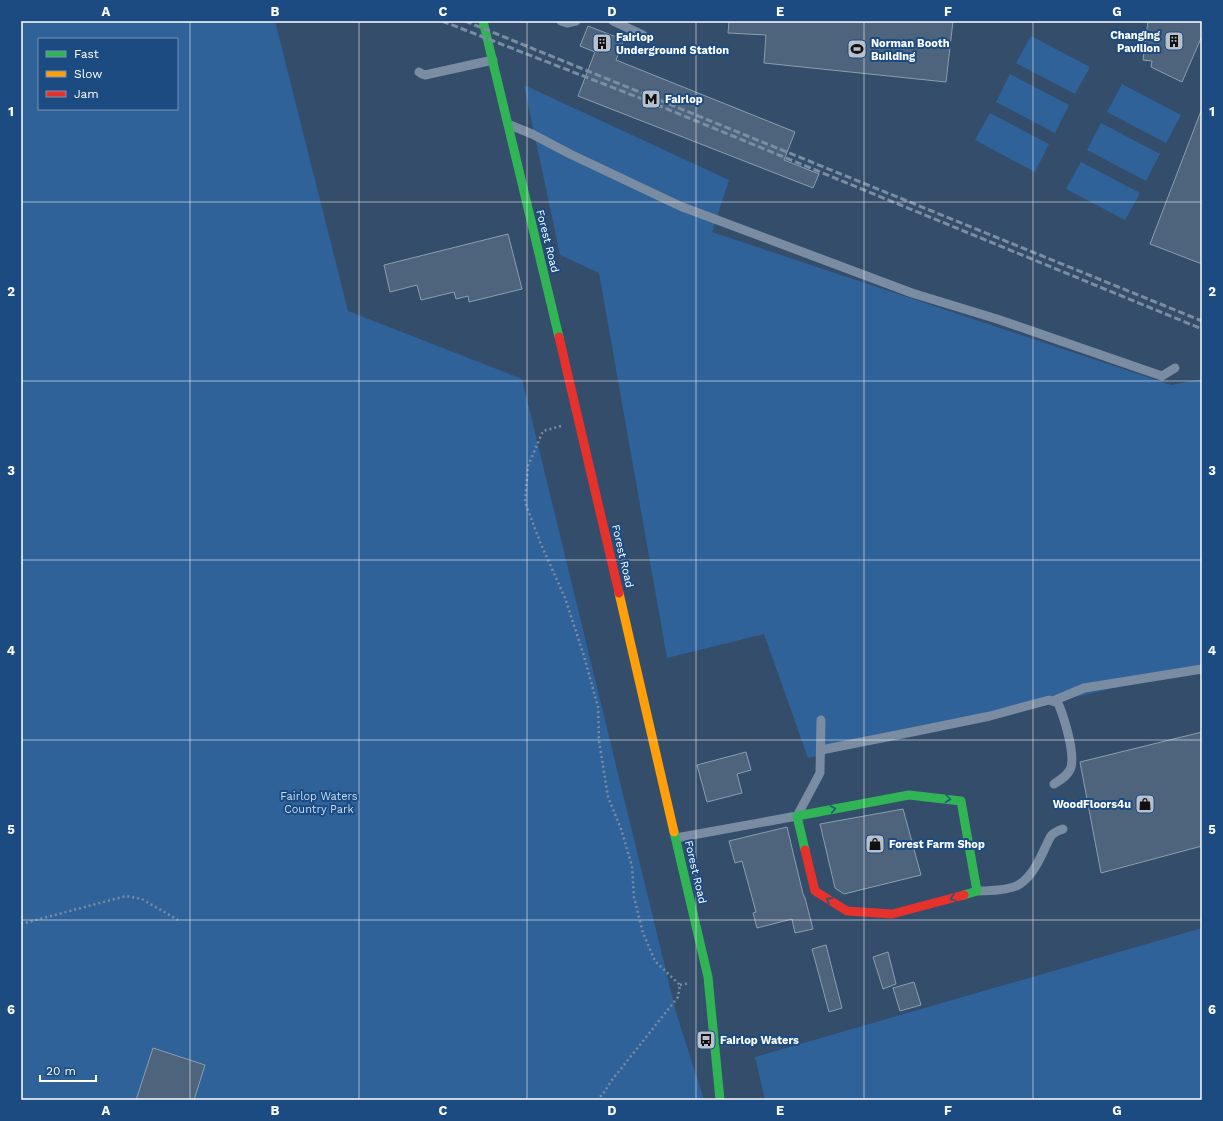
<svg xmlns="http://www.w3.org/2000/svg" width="1223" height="1121" font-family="'Work Sans',sans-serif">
  <rect width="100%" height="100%" fill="#334d6b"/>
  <!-- green -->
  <path fill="#30629a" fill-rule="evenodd" d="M21,21h254l73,290 174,68 154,633 28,88h-683zM39,39h138v70h-138z
    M1031,36l59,31 -15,27 -59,-31z
    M1010,74l59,31 -14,28 -59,-31z
    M1122,84l59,31 -15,28 -59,-31z
    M524,85l205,95 -17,52 459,153 31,-6v289l-394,90 -44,-124 -97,24 -68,-385 -39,-18z
    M990,113l59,31 -14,28 -60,-32z
    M1101,123l59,31 -14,27 -59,-31z
    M1081,162l59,31 -15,27 -59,-31z
    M1202,928v172h-437l-10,-43z"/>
  <!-- building -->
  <path fill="#4e647c" stroke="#8c9daf" d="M729,21h224l-7,61 -182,-19 2,-28 -38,-2z
    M1148,21h54v15l-20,46 -31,-15 1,-6 -9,-1z
    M588,26l36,14 -8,20 179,72 -11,28 35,14 -6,14 -235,-92 17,-44 -15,-6z
    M1201,111l1,1v152l-52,-20z
    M508,234l14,55 -53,13 -1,-6 -12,3 -2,-7 -33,8 -4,-15 -27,7 -6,-27z
    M1202,732v114l-101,27 -21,-111z
    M746,752l5,18 -14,4 5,19 -35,9 -10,-37z
    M903,809l18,66 -77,19 -9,-6 -15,-64z
    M787,827l16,67 2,4 8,31 -18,4 -3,-14 -35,9 -4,-15 3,-1 -14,-51 -7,2 -6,-22z
    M826,945l16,63 -13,4 -17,-63z
    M888,952l8,32 -13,5 -10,-32z
    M914,982l7,23 -21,6 -7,-23z
    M153,1048l52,17 -11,35h-58z"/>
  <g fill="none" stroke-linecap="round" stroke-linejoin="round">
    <!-- path -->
    <path stroke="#798ca1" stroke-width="2.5" stroke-dasharray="2 3" stroke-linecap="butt" d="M561,426l-18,5 -15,35 -3,36 15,40 25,56 19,58 14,51 1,34 9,56 13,32 11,37 2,31 9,36 12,28 25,24 -2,12 -66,83 -9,14 -6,6
      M21,924l105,-28 16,3 36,21
      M680,985l9,-2"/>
    <!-- lane -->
    <path stroke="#798ca1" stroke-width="9" d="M561,21l6,2 9,-2
      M613,21l30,14
      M419,72l3,2 3,1 68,-15
      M510,125l22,9 38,20 110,52 232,87 85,26 165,57 13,-8
      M1053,701l31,-13 118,-19
      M821,750l91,-18 78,-16 59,-16 9,3c6,14 17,49 13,64 -2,8 -11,13 -17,17
      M676,838l121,-22 23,-43 1,-53
      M977,891c12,0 34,-1 43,-7 12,-8 19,-23 25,-36 6,-12 4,-14 18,-19"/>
    <!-- fast -->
    <path stroke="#30b455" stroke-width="9" d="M483,21l76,316
      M909,795l52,6 16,90 -13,4
      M674,832l34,145 12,123
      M805,850l-8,-34 112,-21"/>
    <!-- slow -->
    <path stroke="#ff9f0a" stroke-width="9" d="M619,593l55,239"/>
    <!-- jam -->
    <path stroke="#e5322d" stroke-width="9" d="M559,337l60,256
      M805,850l10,41 32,20 45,3 72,-19"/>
    <!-- rail -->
    <path stroke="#7a8da1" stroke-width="3" stroke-dasharray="7 3" stroke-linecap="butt" d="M442,21l208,81 552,227
      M465,21l737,300"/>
  </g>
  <!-- one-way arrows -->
  <defs><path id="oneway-chevron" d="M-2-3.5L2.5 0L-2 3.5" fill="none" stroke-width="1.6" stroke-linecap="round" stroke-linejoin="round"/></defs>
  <g stroke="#1f5b7b">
    <use href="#oneway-chevron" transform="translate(948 799) rotate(7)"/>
    <use href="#oneway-chevron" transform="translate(833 809) rotate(-11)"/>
    <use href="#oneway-chevron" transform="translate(953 898) rotate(165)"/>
    <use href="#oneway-chevron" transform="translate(829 900) rotate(-147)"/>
  </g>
  <!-- grid -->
  <path fill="none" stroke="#fff" stroke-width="1" stroke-opacity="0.55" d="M190,21v1079M359,21v1079M527,21v1079M696,21v1079M864,21v1079M1033,21v1079M21,202h1181M21,381h1181M21,560h1181M21,740h1181M21,920h1181"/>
  <!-- icons -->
  <defs>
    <symbol id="building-square" viewBox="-11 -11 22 22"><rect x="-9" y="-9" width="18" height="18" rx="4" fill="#b8c1cb" stroke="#1c4b82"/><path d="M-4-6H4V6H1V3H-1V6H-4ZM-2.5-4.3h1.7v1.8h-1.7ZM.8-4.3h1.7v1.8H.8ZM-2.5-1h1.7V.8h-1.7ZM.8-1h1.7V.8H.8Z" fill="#111"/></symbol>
    <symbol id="stadium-square" viewBox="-11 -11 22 22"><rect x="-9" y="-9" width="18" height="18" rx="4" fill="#b8c1cb" stroke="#1c4b82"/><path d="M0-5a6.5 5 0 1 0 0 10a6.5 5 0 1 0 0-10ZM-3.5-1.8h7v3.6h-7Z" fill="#111"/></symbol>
    <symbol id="metro-square" viewBox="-11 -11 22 22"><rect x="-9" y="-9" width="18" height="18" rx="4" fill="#b8c1cb" stroke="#1c4b82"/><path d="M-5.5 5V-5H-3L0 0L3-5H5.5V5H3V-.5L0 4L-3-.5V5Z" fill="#111"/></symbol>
    <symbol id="shop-square" viewBox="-11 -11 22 22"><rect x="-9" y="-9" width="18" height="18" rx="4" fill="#b8c1cb" stroke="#1c4b82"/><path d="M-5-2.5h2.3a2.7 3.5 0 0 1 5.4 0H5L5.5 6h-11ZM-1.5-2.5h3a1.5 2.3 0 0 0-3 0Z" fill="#111"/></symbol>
    <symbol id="bus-square" viewBox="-11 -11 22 22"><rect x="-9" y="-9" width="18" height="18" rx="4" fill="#b8c1cb" stroke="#1c4b82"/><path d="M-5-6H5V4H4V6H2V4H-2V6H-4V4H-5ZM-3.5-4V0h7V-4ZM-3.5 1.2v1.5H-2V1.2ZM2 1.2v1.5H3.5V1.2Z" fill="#111"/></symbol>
  </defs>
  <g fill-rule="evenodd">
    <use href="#building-square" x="1163" y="30" width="22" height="22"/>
    <use href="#building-square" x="591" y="32" width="22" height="22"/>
    <use href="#stadium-square" x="846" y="38" width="22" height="22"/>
    <use href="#metro-square" x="640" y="88" width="22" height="22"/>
    <use href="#shop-square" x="1134" y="793" width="22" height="22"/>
    <use href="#shop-square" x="864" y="833" width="22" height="22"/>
    <use href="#bus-square" x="695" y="1029" width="22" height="22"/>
  </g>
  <g text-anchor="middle" stroke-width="4" stroke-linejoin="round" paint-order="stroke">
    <!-- poi labels -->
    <g font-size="11" font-weight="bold" fill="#fff" stroke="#1c4b82" text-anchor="start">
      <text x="1160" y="39" text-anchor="end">Changing<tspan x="1160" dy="13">Pavilion</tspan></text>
      <text x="616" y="41">Fairlop<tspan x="616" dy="13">Underground Station</tspan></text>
      <text x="871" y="47">Norman Booth<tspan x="871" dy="13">Building</tspan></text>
      <text x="665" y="103">Fairlop</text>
      <text x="1131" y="808" text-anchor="end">WoodFloors4u</text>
      <text x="889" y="848">Forest Farm Shop</text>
      <text x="720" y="1044">Fairlop Waters</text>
    </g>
    <!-- street labels -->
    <g font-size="11" fill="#fff" stroke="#1c4b82">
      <text transform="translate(548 241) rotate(76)" y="4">Forest Road</text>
      <text transform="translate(623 556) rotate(77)" y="4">Forest Road</text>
      <text transform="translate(696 872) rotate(77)" y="4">Forest Road</text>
    </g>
    <!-- park labels -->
    <g font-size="11" fill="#c5ddf7" stroke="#1c4b82">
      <text x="319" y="800">Fairlop Waters<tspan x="319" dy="13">Country Park</tspan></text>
    </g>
  </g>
  <!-- border -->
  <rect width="1223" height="1121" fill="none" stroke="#1c4b82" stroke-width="44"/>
  <!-- legend -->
  <rect x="38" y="38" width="140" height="72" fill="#1c4b82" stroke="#7793b4"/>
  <rect x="46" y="51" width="20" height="6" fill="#30b455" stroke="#7793b4"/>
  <text x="74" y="58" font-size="12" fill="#ffffff">Fast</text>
  <rect x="46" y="71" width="20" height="6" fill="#ff9f0a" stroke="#7793b4"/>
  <text x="74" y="78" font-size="12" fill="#ffffff">Slow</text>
  <rect x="46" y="91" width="20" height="6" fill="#e5322d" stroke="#7793b4"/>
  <text x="74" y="98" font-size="12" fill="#ffffff">Jam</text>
  <!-- scale -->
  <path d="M40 1075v6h56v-6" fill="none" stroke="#ffffff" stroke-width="2"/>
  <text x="46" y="1075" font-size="12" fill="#ffffff" stroke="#1c4b82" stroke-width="3" paint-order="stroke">20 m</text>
  <rect x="22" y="22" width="1179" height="1077" fill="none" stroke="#fff" stroke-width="1.5"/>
  <g font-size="13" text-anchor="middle" font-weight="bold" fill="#fff">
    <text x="106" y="16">A</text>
    <text x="275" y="16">B</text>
    <text x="443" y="16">C</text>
    <text x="612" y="16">D</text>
    <text x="780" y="16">E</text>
    <text x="948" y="16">F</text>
    <text x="1117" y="16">G</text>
    <text x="11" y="116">1</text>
    <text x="1212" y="116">1</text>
    <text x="11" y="296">2</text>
    <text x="1212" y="296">2</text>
    <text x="11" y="475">3</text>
    <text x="1212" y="475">3</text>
    <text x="11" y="655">4</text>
    <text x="1212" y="655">4</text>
    <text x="11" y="834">5</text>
    <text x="1212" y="834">5</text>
    <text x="11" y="1014">6</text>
    <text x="1212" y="1014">6</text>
    <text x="106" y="1115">A</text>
    <text x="275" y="1115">B</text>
    <text x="443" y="1115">C</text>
    <text x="612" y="1115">D</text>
    <text x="780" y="1115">E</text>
    <text x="948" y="1115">F</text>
    <text x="1117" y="1115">G</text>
  </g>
</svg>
